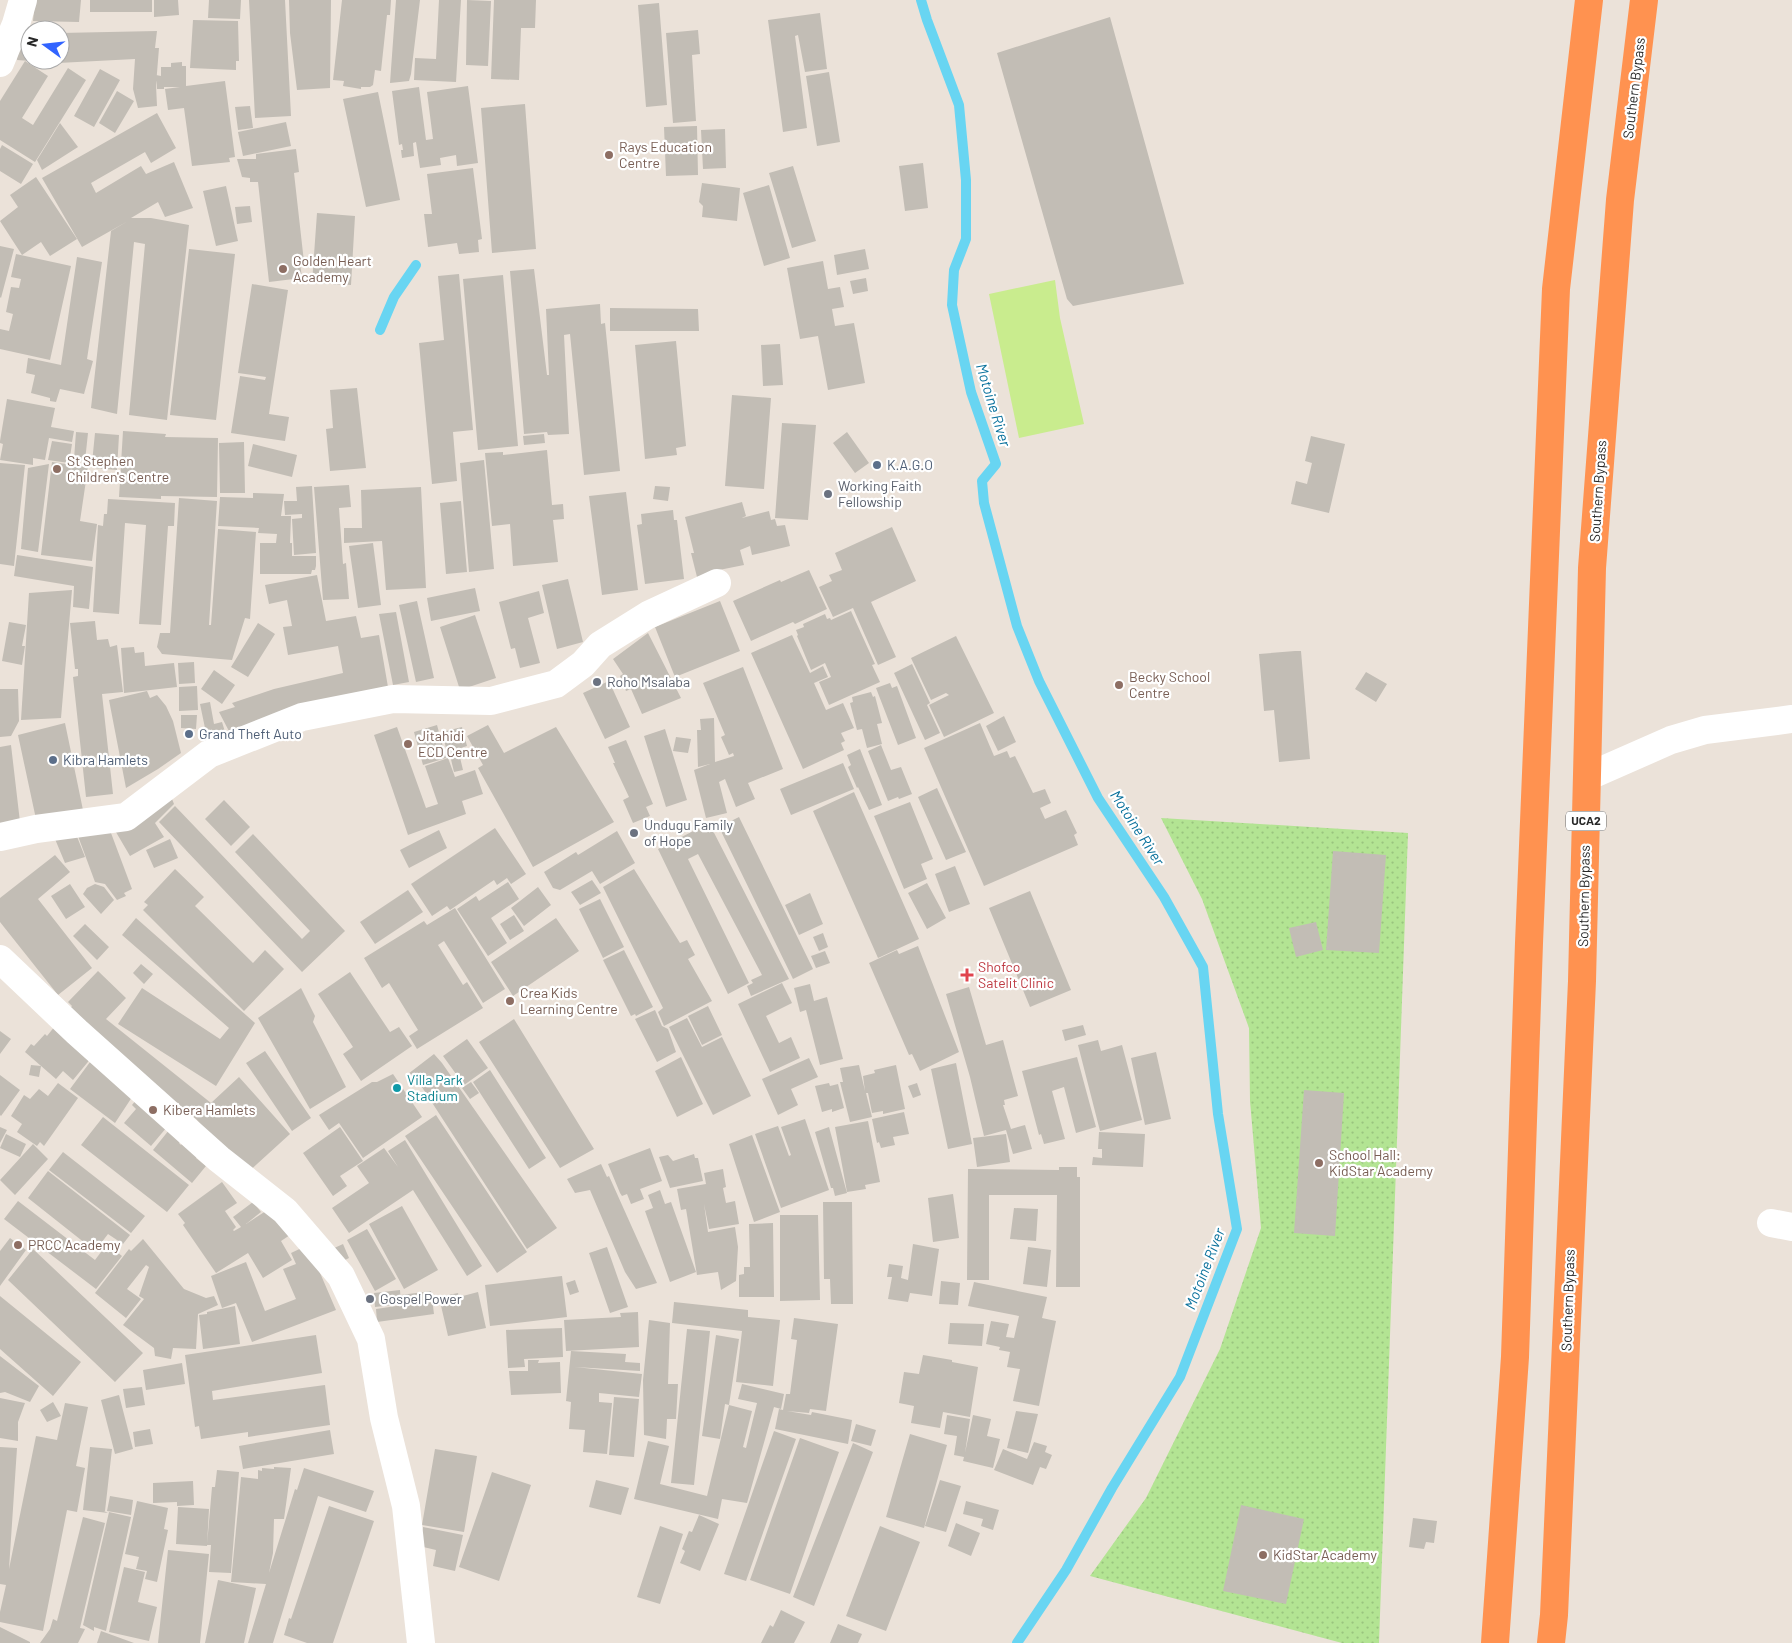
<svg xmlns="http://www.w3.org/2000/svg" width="1792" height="1643" font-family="Barlow,sans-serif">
  <defs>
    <pattern id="grass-dots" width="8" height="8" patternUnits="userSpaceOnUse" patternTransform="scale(1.25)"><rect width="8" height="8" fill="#b3e493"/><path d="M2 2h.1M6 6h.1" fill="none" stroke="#9ac47f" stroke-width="1.8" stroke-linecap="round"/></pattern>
  </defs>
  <rect width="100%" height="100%" fill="#ebe2d9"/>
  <!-- grass -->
  <path fill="url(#grass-dots)" d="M1161,818l247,15 -29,810h-37l-252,-67 56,-78 74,-149 41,-121 -11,-127 -1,-73 -47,-129z"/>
  <!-- pitch -->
  <path fill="#c9ec8e" d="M1055,280l5,38 24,106 -65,14 -30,-144z"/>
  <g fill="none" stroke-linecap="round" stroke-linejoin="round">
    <!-- stream -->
    <path stroke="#68d5f2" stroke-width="10" d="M921,0l6,20 32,85 7,75v59l-12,31 -2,35 19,87 25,72 -14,17 2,22 33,123 22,55 59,117 66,99 39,70 15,147 19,115 -57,148 -68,111 -46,82 -49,73
      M380,330l14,-33 22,-32"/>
  </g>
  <!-- building -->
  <path fill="#c2bdb5" d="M35,0h46l-2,22 -46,-1z
    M90,0h62v12h-62z
    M154,0h24l1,15 -25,2z
    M209,0h32l-1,19 -32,-1z
    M249,0h36l6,116 -36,2z
    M289,0h42l-1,88 -33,2 -7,-57z
    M342,0h49l-1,15h-3l-6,56 -6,-1 -2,15 -3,2h-9v2l-18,-3 1,-5 -11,-1z
    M396,0h24l-9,74 -2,7 -19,2z
    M439,0h22l-5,82 -42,-2 1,-22 21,1z
    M467,0l24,1 -3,65 -22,-1z
    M494,0h42l-1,28h-14l-2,52 -28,-1z
    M659,3l8,102 -21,2 -8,-102z
    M820,13l7,56 -22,3 -7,-37 -3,1 12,92 -24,4 -15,-112z
    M1110,17l74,267 -111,22 -6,-7 -70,-246z
    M193,20l45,1 1,40h-3v9l-46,-2z
    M698,30l2,24 -8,1 4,66 -23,2 -7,-90z
    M157,31l-2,17h4l-3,37 1,21 -19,2 -5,-19 2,-30 -77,4 -17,-2v-1h19v-27z
    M19,33h11v28l-13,-1z
    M25,61l23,15 -26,42 11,7 35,-57 18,12 -51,82 -35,-22v-39z
    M182,62v4h4v20l39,-5 10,76 -6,1 1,4 -38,4 -8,-58 -16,2 -3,-21 15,-2h-16v2h-7l-1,-14 5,1v-9h10v-4z
    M100,69l20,11 -26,47 -20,-11z
    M829,72l11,70 -23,4 -11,-70z
    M468,86l10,77 -21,3 -1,-11 -16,3 1,7 -21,3 -4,-26 -3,1 1,13 -12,2 -1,-8h2l-1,-6 -3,1 -7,-54 27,-4 7,53 7,-1 -6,-47z
    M117,91l17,10 -19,32 -16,-10z
    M378,92l22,108 -34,7 -23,-108z
    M525,104l11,145 -44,4 -11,-145z
    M250,106l3,22 -15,2 -3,-23z
    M157,113l19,35 -25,15 -6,-11 -54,31 5,10 45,-27 5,8 28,-12 19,46 -28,9 -7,-15 -27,16h20l38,7 -22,195 -38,-5 16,-171 -11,-2 -17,172 -26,-6 20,-177 17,-10 -46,26 -40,-69z
    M286,122l5,24 -48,10 -5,-24z
    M60,123l18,24 -36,23 -5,-10z
    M697,126l1,49 -32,1 -2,-49z
    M725,129l1,39 -23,1 -2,-39z
    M2,145l31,19 -12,20 -21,-13v-22z
    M296,149l3,23 -5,1 10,89 -4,1 2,15 -33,4 -11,-100h-8v-4l-8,-1 -5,-18h19v-5z
    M923,163l5,45 -23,3 -6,-45z
    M793,166l23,75 -24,7 -23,-75z
    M473,168l9,71 -4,1 1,12 -20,2 -2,-11 -29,4 -4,-33h8l-5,-40z
    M36,177l41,62 -27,17 -9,-14 -19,13 -22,-34 18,-14 -8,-12z
    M702,183l38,5 -3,33 -35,-4 1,-11 -4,-4z
    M769,185l21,73 -26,8 -21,-73z
    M226,186l12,55 -22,5 -13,-55z
    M250,206l2,16 -15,2 -2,-17z
    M317,213l38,3 -4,69 -39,-2z
    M0,246l14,3 -13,49 -1,-1z
    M189,249l46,5 -19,166 -46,-5z
    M865,249l4,20 -32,6 -3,-20z
    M16,254l55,12 -21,94 -50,-11v-20l9,2 4,-17 -7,-2 5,-25 8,1 2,-9 -10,-2z
    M77,257l25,5 -15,97 6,2 -9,33 -24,-5 -4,13 -6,-1v-3l-19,-5 4,-18 -9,-2 2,-15 33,7z
    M823,261l5,28 12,-2 4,20 -12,2 3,17 19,-3 11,60 -37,7 -10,-54 -18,3 -13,-71z
    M534,269l13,106h2l-3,-66 54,-5 1,20 4,-1 15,148 -36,4 -14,-141 -6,1 5,99 -21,1 -1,-3 -23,2 -14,-163z
    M459,274l14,156 -20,2 4,49 -25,3 -13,-141 25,-3 -6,-64z
    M503,275l15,171 -40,4 -15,-171z
    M866,278l2,13 -15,3 -3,-13z
    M252,284l36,6 -19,124 20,3 -4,24 -54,-8 9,-57 25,4 1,-3 -28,-4z
    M610,308l88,1 1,22h-89z
    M676,341l10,105 -10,2 1,7 -32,4 -10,-114z
    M780,344l3,41 -20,1 -2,-41z
    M357,388l9,80 -36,3 -4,-42 7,-1 -3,-38z
    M732,395l39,3 -7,91 -39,-3z
    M7,399l48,9 -4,19 23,4 -2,11 -23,-4 -4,22 -12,-2v7l-33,-5 3,-16 -3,-1v-2z
    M782,423l34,2 -8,95 -33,-2z
    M123,431l43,3 -1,3 53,1 -1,59 -56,-1v3l-42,-2z
    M76,432l12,1 -3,28 -11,-2z
    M847,432l22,31 -14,10 -22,-30z
    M95,433l24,2 -2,35 -23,-2 1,-5h-3z
    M544,434l1,9 -21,2 -1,-9z
    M1311,436l34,8 -16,69 -38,-9 5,-23 11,3 5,-21 -7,-2z
    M52,441l20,3 -3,19 -21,-3z
    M244,442l1,51h-25l-1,-50z
    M253,444l44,11 -5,22 -44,-11z
    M547,450l5,55 11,-1 1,15 -11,1 5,42 -45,4 -3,-42 -18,2 -7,-73 18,-1v3z
    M484,460l10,109 -25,3 -9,-109z
    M52,462l36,5 -8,54 17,3 -5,37 -51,-6z
    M0,463l25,2 -11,101 -14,-2z
    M49,464l-11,88 -17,-3 7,-81z
    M349,485l2,22 -12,1 4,56 3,-1 3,36 -26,1 -9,-113z
    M312,486l4,67 -22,2 -2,-36 10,-1v-4l-17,1 -1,-14h13l-1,-14z
    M655,486l15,1 -2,14 -15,-2z
    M421,487l5,101 -40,2 -4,-49 -38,2v-15h18l-1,-38z
    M626,492l12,98 -36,5 -13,-99z
    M253,493l31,1 -3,22h10l-1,27h2v13h24v10l-1,4h-3l-1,4h-51v-31h16l1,-9 -19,-1 1,-5 -41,-2 2,-29 33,1z
    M179,498l38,3 -8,124h2l7,-96 38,3 -6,87 -5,-1 -13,42 -70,-6 -5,-7 3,-14h10z
    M108,499l67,4 -1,23h-6l-7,99 -22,-1 7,-99 -21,-2 -6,91 -26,-2 5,-87 5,1 1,-12h3z
    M461,501l6,71 -21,2 -6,-71z
    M742,502l4,14 -4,2 27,-7 2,9 4,-1 2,7 8,-1 5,21 -38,9 -2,-9 -10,4 4,15 -25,5 -22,7 -6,-24h3l-9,-36z
    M673,510l1,10h3l7,59 -39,5 -8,-59 5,-1 -1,-10z
    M892,527l24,54 -45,21 25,55 -18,8 -25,-57 -20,9 -14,-30 13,-6 -3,-6 13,-5 -7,-17z
    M373,543l8,62 -23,3 -9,-62z
    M17,555l76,12 -4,42 -16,-2 1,-21 -60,-10z
    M809,570l18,39 -32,15 -2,-2 -42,19 -18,-40 47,-21 1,2z
    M317,575l9,46 30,-5 5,22 18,-3 9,52 -157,48 -12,-23 16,-5 -3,-4 42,-14 69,-16 -5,-27 -50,9 -5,-28 9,-1 -5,-26 -18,4 -4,-19z
    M568,579l15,63 -26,7 -15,-64z
    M475,588l5,23 -49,10 -4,-23z
    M72,590l-11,128 -40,2 8,-127z
    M539,591l5,22 -16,5 12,45 -20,5 -5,-20 -4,1 -12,-47z
    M417,601l17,77 -18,4 -17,-77z
    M720,601l20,50 -65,26 -20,-50z
    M851,611l24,53 -3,1 8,17 -51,23 -10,-23 12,-5 -6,-14 -14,7 -14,-34 1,-1 -2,-5 8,-3 -1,-3 22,-10 2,5 3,-1 1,2z
    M396,612l13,70 -16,3 -14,-71z
    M475,615l21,63 -36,12 -20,-63z
    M95,621l2,19 11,-1 2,8 7,-2 6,47 -21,2 11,100 -27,3 -13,-120 5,-1v-7h-3l-5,-46z
    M9,622l17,3 -4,21h3l-3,19 -20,-4z
    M258,623l17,11 -27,43 -17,-10z
    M648,633l33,65 -39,16 -11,-25 -5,2 -6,-15 3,-2 -10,-15z
    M792,635l18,38 13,-7 5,11 -14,6 12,27 17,-7 11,25 -13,5 4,8 -4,2 3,7 -41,19 -52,-116z
    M956,636l38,77 -50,24 -15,-32 20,-10 -3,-2 -15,7 -20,-42z
    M134,647l1,6 9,-1 1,14 29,-3 3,24 -53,6 -3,-45z
    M1295,651h6l9,108 -31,3 -5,-52 -10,1 -5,-57z
    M194,662l1,21 -16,1 -1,-21z
    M912,664l18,39 -3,2 13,28 -15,7 -31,-67z
    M743,667l40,102 -35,14 7,16 -19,8 -11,-28 -6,3 8,31 -21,5 -12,-48 16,-6 -12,3 -1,-37h4l-1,-11 14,-1 1,44 19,-6 -1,-3 -4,2 -8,-18 4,-2 -22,-52z
    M214,670l21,15 -13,19 -21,-15z
    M1366,672l21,12 -11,18 -21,-13z
    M609,681l21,46 -25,12 -22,-46z
    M890,683l2,5 5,-2 19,52 -18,7 -22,-57z
    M197,686l1,24 -19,1v-24z
    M0,689h18l1,32 -8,15 -11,1z
    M147,691l3,7 7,-3 9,11 7,15 8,32 -23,16 -32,19 -17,-88z
    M871,692l2,5 2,-1 7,27 -5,1 5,20 -15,4 -5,-19 -5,1 -7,-27 3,-1 -1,-5z
    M210,702l4,22 8,-2 4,13 -23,7 -3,-13 5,-1 -5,-24z
    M181,715h16l-1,14 -15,-1z
    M1004,716l12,26 -18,9 -12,-25z
    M65,723l18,87 -47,9 -18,-84z
    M980,723l14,33 13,-5 3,7 5,-2 18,37 12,-4 6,14 -11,5 5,11 21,-9 11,23 -3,2 4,10 -94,41 -60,-138z
    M437,725l9,33 -23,7 -9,-33z
    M488,725l16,28 52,-26 58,95 -81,45 -55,-99 5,-3 -16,-29z
    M397,727l29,81 12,-4 -13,-38 23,-8 7,19 20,-7 8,24 -21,7 4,13 -58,21 -34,-100z
    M462,727l5,19 -9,3 5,21 -9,2 -5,-21 -2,1 -5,-20z
    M665,729l22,71 -21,7 -22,-71z
    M676,737l15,2 -3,14 -15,-2z
    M626,740l27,64 -7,3 4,9 -17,7 -10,-23 6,-3 -16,-34h2l-7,-16z
    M11,745l9,77 -20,2v-77z
    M881,745l10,25 10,-3 11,27 -13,5 -1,-2 -10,4 -20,-50z
    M860,749l22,56 -13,5 -11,-23 -1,1 -9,-21 3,-2 -4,-10z
    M843,763l11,26 -63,26 -11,-26z
    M937,788l29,64 -20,8 -28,-63z
    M854,792l65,147 -41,19 -65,-147z
    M170,794l4,10 -19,19 9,14 -34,19 -17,-29z
    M224,800l26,27 -19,19 -26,-27z
    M910,802l23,57 -12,5 6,15 -23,10 -30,-73z
    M175,806l127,133 8,-8 -75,-79 18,-18 92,97 -43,41 -143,-150z
    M739,817l74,152 -20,10 -74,-152z
    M709,823l80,156 -38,17 -4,-10 6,-3 -2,-3 11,-5 -64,-121 -10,5 61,124 -21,11 -70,-145z
    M108,825l24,64 -8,4 2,3 -9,4 -12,-16 -10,-2 -17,-46z
    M495,828l31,46 -15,10 -4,-6 -10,7 -3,-5 -44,30 -3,-4 -15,10 -21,-32z
    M439,830l8,18 -38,20 -9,-18z
    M617,831l18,32 -35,21 -8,-13 -32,19 -7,-2 -9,-16 32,-20 2,3z
    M76,834l9,23 -20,6 -10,-24z
    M170,839l8,19 -24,10 -8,-18z
    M1333,851l53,4 -7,98 -53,-3z
    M55,855l15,17 -32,27 54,69 -34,27 -58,-73v-24z
    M955,866l15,38 -21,8 -14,-38z
    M175,869l29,28 -9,9 58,57 12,-13 19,19 -40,42 -101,-101 5,-5 -4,-3z
    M634,869l46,74 7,-3 8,15 -7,4 24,42 -48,25 -6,-14 5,-4 -60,-121z
    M592,880l9,13 -21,12 -9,-13z
    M508,882l11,17 -28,19 16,25 -19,13 -31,-47 19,-13 3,5z
    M927,883l19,35 -19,11 -19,-36z
    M70,884l15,23 -19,12 -15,-23z
    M95,884l9,3 10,13 -13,14 -18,-20 4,-6z
    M538,887l13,18 -27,21 -13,-18z
    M408,890l15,22 -48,32 -15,-22z
    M1030,891l41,99 -41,17 -41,-99z
    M810,893l13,31 -24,11 -14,-30z
    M600,899l24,48 -21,11 -24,-49z
    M455,908l50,81 -22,14 -39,-62 -6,4 25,40 4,-3 16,26 -66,41 -8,-13 9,-6 -29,-47 -7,5 -18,-30 60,-37 3,4z
    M514,915l10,16 -14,9 -10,-16z
    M136,918l119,105 -39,63 -98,-62 24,-36 78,51 9,-11 -107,-93z
    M556,918l23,33 -66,45 -22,-34z
    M1316,922l7,28 -27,7 -7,-29z
    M85,924l24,23 -12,13 -24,-24z
    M823,933l5,14 -9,4 -6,-14z
    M918,946l41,106 -39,19 -8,-17 -3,1 -40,-92 28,-13 2,4z
    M624,950l29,57 -17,9 -1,-2 -4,2 -28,-56z
    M825,951l5,12 -14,5 -5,-12z
    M141,964l12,10 -9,10 -11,-11z
    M98,971l28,27 -20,21 105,84 28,-26 51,57 -45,41 -49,-56 -130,-105 6,-8 -4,-4z
    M350,972l40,60 9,-5 13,19 -51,35 -18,-27 10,-7 -35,-53z
    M782,983l10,20 -26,13 13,27 12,-6 9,21 -30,14 -32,-68z
    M810,984l4,17 13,-4 16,62 -23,6 -14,-55 -6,2 -6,-24z
    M969,987l17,58 17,-5 15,56 -14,4 1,5h-2l8,24 14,-4 7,24 -19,5 -7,-24 -22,6 -14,-59 -24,-83z
    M301,988l14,28 -2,6 33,65 -36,22 -52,-91z
    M708,1006l14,29 -20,10 -14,-29z
    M655,1010l7,16 6,3 8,23 -19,10 -22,-43z
    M687,1018l15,29 20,-10 29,59 -38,19 -44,-88z
    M514,1019l80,130 -34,19 -81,-126z
    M1083,1025l3,10 -21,6 -3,-11z
    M55,1026l37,31 -19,23 -10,-9 -7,8 -31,-27 6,-8 3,2 11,-12 2,2z
    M0,1031l11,8 -11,15z
    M467,1039l21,29 -24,17 -21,-29z
    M1098,1040l3,11 21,-6 20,75 -42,11 -22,-86z
    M265,1051l46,67 -19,13 -46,-68z
    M1156,1052l15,67 -26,6 -14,-67z
    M434,1054l8,9 115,165 -30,21 -109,-168 13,-9 -14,9 2,3 -2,1 -9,-11z
    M681,1057l22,47 -26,13 -22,-46z
    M1077,1057l19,70 -20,6 -12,-46 -12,4 13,48 -21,5 -3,-10 -2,1 -17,-64z
    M93,1058l45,30 -23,35 -45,-34z
    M809,1058l9,19 -27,12 7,16 -20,10 -16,-36z
    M956,1063l16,81 -24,5 -17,-80z
    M31,1065l10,1 -2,11 -10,-2z
    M859,1065l6,26 -2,-15 12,-3 -1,-3 22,-5 9,44 -22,5v-3l-11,2 -4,-20h-2l6,24 -22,5 -10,-40h3l-3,-14z
    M490,1070l56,88 -17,11 -56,-87z
    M393,1074l29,43 -59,41 -24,-35 -10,7 -10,-15 53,-33h5z
    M0,1075l20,15 -19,26 -1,-1z
    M471,1082l8,11 -9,6 -8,-11z
    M58,1083l20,15 -34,48 -4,-4 -3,4 -20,-14 5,-8 -11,-8 13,-21 6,4 9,-10 9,7z
    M829,1083l1,3 8,-2 6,24 -12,4v-3l-10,3 -7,-26z
    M917,1083l4,12 -8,3 -5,-12z
    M1304,1090l40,3 -9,143 -41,-3z
    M141,1094l31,27 -21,25 -27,-23 12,-14 -4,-4z
    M904,1112l5,22 -16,3 2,8 -14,3 -2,-6 -2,1 -5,-24z
    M436,1115l91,137 -30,21 -92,-137z
    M103,1117l86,68 -22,27 -86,-67z
    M805,1119l24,71 -48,18 -26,-74 23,-8 11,30 2,-1 -10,-28z
    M868,1121l12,61 -15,3 1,4 -19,3 -12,-65z
    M173,1125l13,10 -7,8 2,2 5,-7 16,12 -6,8 10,8 -14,17 -39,-33z
    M0,1127l7,3 -7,13z
    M340,1127l23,34 -23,15 7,10 -14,10 -30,-43z
    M829,1127l18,66 -12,3 -2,-8h-2l-16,-56z
    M1099,1132l46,2 -2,33 -51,-2 1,-8 9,1v-9h-4z
    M6,1134l20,10 -6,13 -20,-9z
    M1006,1134l4,28 -33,5 -4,-29z
    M752,1135l28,77 -26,10 -25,-78z
    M405,1140l77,126 -15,10 -54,-86 -64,43 -17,-25 37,-25 -12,-17 27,-18 14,19 -10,-16z
    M33,1144l15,15 -33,36 -15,-15z
    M650,1148l12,33 -22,8 4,10 -13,5 -4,-10 -5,2 -2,-3 -12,-29z
    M63,1152l82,64 -14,17 -82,-63z
    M694,1154l1,4h3l5,23 -33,7 -11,-31 9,-2 5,6z
    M601,1164l6,13 2,-1 48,107 -21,6 -11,-17 -35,-82 -15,3 -8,-14z
    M1059,1167h18v10h3v110h-24l1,-92h-68v85h-22l1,-111 91,1z
    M723,1169l3,18 -3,1 3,15 9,-2 4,23 -30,5 -5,-25 4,28 27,-5 3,20 -2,34 -15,9 -3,-18 -21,3 -11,-66 -5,1 -4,-21 29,-5 -2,-11z
    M48,1171l82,64 -7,9 -15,-10 -13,17 -67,-53z
    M222,1182l15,21 -12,8 11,16 -3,3 1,1 7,-4 -8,-10 20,-15 8,10 -15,12 26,-17 18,28 -9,6 11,19 -29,18 -15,-25 -32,20 -33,-48 2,-2 -7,-9z
    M660,1190l5,14 6,-2 25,70 -26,10 -25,-71 8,-3 -5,-13z
    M953,1194l6,44 -26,4 -5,-44z
    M18,1201l77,59 12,-16 15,12 -26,33 -92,-70z
    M823,1202h29l1,102h-22l-1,-25h-6z
    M402,1206l36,64 -34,19 -35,-65z
    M1014,1208l24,1 -2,32 -26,-2z
    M780,1215h38l2,85 -40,1z
    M773,1223l1,74h-35v-22l5,-1v-7h6l-1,-43z
    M367,1229l29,50 -21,12 -28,-51z
    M10,1238l16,12 -26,36v-35z
    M143,1239l41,50 22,9 8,-2 4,9 -20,9 -2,35 -23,-1 -2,11 -16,-3 -1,-8 -31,-23 21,-26 -5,-3 10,-29 -3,-2 -19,24 14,10 -15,19 -31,-25 34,-44 2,2z
    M343,1244l6,14 -12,6 -7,-14z
    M913,1244l26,5 -7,47 -22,-3 -2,9 -20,-3 4,-22h-5l2,-13 14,2 -2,12 7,2z
    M308,1245l28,65 -84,32 -16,-39 -14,5 -11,-32 35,-14 19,49 31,-12 -13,-30 13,-5 -5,-11z
    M607,1247l21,60 -18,6 -21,-60z
    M1028,1247l23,3 -4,37 -24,-3z
    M33,1249l110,104 -28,29 -107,-102z
    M562,1276l5,41 -77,9 -5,-41z
    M575,1280l4,12 -9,3 -4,-12z
    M941,1281l19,2 -2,22 -19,-1z
    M974,1282l73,15 -5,21 14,3 -17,85 -26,-5 7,-32 -13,-2 3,-15 -11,-2 1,-3 -14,-3 5,-23 18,3 -3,13 8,1 5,-22 -51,-10z
    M400,1290l1,14 -26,3 -1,-14z
    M431,1291l3,23 -57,8 -1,-13 27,-4 -2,-10z
    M478,1292l8,36 -38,8 -9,-39 19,-4 1,4z
    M0,1296l81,66 -28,34 -53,-47z
    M674,1302l74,8v7l32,3 -7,66 -37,-4 6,-51 -70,-8z
    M235,1306l5,38 -37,5 -4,-34 8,-1v-2z
    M638,1312l1,35 -73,4 -2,-31 57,-3 -1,-4z
    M794,1318l44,6 -12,87 -16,-2 -1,4 -22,-2 24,4 1,-3 40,8 -4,24 -73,-15 4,-20 4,1 3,-16h4l7,-54 -6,-1z
    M649,1320l21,3 -2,61h10l-2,35h-9l-1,20 -22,-4 -1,-55z
    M950,1323l34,1 -2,22 -34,-2z
    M562,1328l1,29 -39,2 1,8 -17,1 -2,-38z
    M687,1329l23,2 -16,154 -23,-2z
    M316,1335l6,38 -110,18 1,9 112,-15 5,40 -82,12v-5l-47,7 -2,-13 -4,1 -10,-72z
    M716,1335l23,4 -10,66 -4,-1 -5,35 -18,-3z
    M571,1351l55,3 -1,8 15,1v8l-65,-4 67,7 -3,23 -40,-4v9l13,1 -5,51 -24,-2 2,-22 -16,-1 2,-27 -5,-1z
    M923,1355l29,5v2l26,5 -8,50 -27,-5 -3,16 -29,-5 3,-17 -15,-3 5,-31 15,2z
    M0,1356l39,30 -9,16 -25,-10 -5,1z
    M528,1360h11l-1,3 22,-1 1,31 -50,2 -2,-24h19z
    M182,1363l3,21 -39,6 -3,-20z
    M742,1384l42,10 -3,15 -7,-2 -27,96 -25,-4 -4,20 -84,-20 14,-58 21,5 -9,38 47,12 22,-91 23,6 -9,36 3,1 11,-45 -19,-4z
    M142,1387l3,18 -19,3 -3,-19z
    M119,1395l14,54 -18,5 -14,-54z
    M614,1397l25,2 -5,58 -25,-2z
    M0,1398l25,5 -7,19v19l-18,-3z
    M53,1402l8,14 -14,6 -7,-12z
    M65,1403l23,4 -12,59 9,2 -8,44 -10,-2 -24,121 -43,-9v-10l6,-27 -6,-1v-137l17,1 -8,121 27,-133 21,4z
    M1016,1411l22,3 -10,39 -21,-5z
    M947,1415l23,4 -5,34 8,-38 18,4 -4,17 13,3 -7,29 -30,-7 1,-4 -10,-2 3,-19 -13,-2z
    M856,1424l20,6 -5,16 -20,-5z
    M150,1429l3,15 -18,3 -2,-15z
    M330,1430l4,24 -91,15 -4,-23z
    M774,1431l22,8 -50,142 -22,-7z
    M910,1434l37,11 -23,83 -38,-11z
    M800,1438l39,14 -49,142 -40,-14z
    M1034,1442l13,4 -2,6 7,3 -6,14 -6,-2 -7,18 -39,-15 9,-21 24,10z
    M853,1443l20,9 -59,154 -21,-9z
    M90,1447l22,2 -7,62h-1l4,2 -25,-3z
    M435,1449l42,7 -13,76 -42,-7z
    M274,1467l17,1 -7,51h-10l-1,34 -4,20 26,-84 2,1 7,-22 70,23 -8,21 -48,-16 -45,147h-25l18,-59 -35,-2 10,-105 17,2v-9l4,1v-3l12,1z
    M217,1470l22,2 -8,101 -22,-1 2,-27h-4l5,-58h3z
    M492,1472l39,13 -32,96 -40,-14z
    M596,1480l33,8 -8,27 -32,-8z
    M940,1480l21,6 -15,46 -21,-6z
    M193,1481l1,24 -17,1v-4l-24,1v-20z
    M110,1496l23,4 -2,15 -24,-4z
    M137,1501l31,7 -4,21 4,1 -11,52 -12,-3 2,-8 -11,-2 3,-12 -14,-3z
    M966,1501l33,9 -6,20 -12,-4 2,-7 -20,-5z
    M1241,1505l63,14 -18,85 -63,-13z
    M329,1506l45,15 -41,122h-26l-23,-8 5,-17 2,1z
    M178,1507l31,2 -2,37 -31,-2z
    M109,1512l22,5 -25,114 -12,-4v4l-11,-6z
    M699,1515l20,9 -19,47 -20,-8 5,-12 -3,-2 7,-18 3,1z
    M83,1517l22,6 -25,105 5,1 -7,14h-38l10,-14 3,-10 4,2z
    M1413,1518l24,3 -3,22 -8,-1 -2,7 -15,-2z
    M956,1523l24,10 -9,23 -23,-10z
    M660,1526l23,8 -23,70 -23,-7z
    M880,1526l40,16 -34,89 -40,-15z
    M423,1527l40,8 -8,36 -22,-5 3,-16 -17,-4z
    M168,1550l41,4 -9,89h-42z
    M124,1567l21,5 -7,30 19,5 -8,34 -40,-9z
    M218,1580l38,8 -12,55h-39z
    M781,1610l24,12 -11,21h-33l9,-18 3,2z
    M838,1624l24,10 -4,9h-28z
    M0,1627l30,15v1h-30z
    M101,1631l33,12h-37z"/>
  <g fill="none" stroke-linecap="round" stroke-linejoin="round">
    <!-- minor -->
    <path stroke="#fff" stroke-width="28" d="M0,63l16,-39 7,-24
      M1587,777l84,-37 34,-10 87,-11
      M0,837l36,-8 90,-12 83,-63 93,-37 91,-18 98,2 65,-17 27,-20 17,-19 48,-30 69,-32
      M0,959l77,73 142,127 66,52 56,65 30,63 13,79 22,88 15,137
      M1771,1223l21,4"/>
    <!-- highway -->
    <path stroke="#ff9250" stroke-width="28" d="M1495,1643l20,-286 14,-414 27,-654 33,-289
      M1551,1643l3,-28 28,-634 10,-413 28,-368 24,-200"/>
  </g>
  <!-- markers -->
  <g fill="#8d6e63" stroke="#fff" stroke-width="2">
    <circle cx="609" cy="155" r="5"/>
    <circle cx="283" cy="269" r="5"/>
    <circle cx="57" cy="469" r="5"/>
    <circle cx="1119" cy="685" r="5"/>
    <circle cx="408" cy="744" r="5"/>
    <circle cx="510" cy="1001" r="5"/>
    <circle cx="153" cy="1110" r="5"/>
    <circle cx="1319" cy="1163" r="5"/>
    <circle cx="18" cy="1245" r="5"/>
    <circle cx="1263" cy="1555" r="5"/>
  </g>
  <g fill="#5c6f8a" stroke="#fff" stroke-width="2">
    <circle cx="877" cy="465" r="5"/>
    <circle cx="189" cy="734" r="5"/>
    <circle cx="53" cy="760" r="5"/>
  </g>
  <g fill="#6b7280" stroke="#fff" stroke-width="2">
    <circle cx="828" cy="494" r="5"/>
    <circle cx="597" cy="682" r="5"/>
    <circle cx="634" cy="833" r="5"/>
    <circle cx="370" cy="1299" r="5"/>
  </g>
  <path fill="#e0444e" stroke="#fff" stroke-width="2" d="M964.5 967.5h5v5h5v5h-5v5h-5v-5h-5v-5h5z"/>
  <circle fill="#0f9aa8" stroke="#fff" stroke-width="2" cx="397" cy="1088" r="5"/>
  <g text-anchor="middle" stroke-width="4.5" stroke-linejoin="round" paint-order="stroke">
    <!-- shield labels -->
    <rect fill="#fff" stroke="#686868" stroke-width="1" x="1566" y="811.5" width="40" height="19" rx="4"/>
    <g font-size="12" font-weight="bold" fill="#282828">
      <text x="1586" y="825">UCA2</text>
    </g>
    <!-- street labels -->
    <g font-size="14" fill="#282828" stroke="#fff">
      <text transform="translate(1634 88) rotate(-83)" y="5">Southern Bypass</text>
      <text transform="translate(1598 491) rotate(-86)" y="5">Southern Bypass</text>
      <text transform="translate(1584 896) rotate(-89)" y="5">Southern Bypass</text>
      <text transform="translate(1568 1300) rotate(-88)" y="5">Southern Bypass</text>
    </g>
    <!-- education labels -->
    <g font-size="14" fill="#785e54" stroke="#fff" text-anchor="start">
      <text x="619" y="152">Rays Education<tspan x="619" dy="16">Centre</tspan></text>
      <text x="293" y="266">Golden Heart<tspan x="293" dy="16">Academy</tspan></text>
      <text x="67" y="466">St Stephen<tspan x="67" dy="16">Children's Centre</tspan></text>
      <text x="1129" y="682">Becky School<tspan x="1129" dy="16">Centre</tspan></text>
      <text x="418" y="741">Jitahidi<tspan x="418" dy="16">ECD Centre</tspan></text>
      <text x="520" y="998">Crea Kids<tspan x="520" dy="16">Learning Centre</tspan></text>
      <text x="163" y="1115">Kibera Hamlets</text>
      <text x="1329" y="1160">School Hall:<tspan x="1329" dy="16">KidStar Academy</tspan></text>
      <text x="28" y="1250">PRCC Academy</text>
      <text x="1273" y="1560">KidStar Academy</text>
    </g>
    <!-- service labels -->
    <g font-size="14" fill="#4e5e75" stroke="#fff" text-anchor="start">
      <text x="887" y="470">K.A.G.O</text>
      <text x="199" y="739">Grand Theft Auto</text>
      <text x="63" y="765">Kibra Hamlets</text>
    </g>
    <!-- worship labels -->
    <g font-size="14" fill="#5b616d" stroke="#fff" text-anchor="start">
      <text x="838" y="491">Working Faith<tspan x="838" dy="16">Fellowship</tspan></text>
      <text x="607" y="687">Roho Msalaba</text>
      <text x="644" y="830">Undugu Family<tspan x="644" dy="16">of Hope</tspan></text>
      <text x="380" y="1304">Gospel Power</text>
    </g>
    <!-- health labels -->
    <g font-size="14" fill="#be3a42" stroke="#fff" text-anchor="start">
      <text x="978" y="972">Shofco<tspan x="978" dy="16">Satelit Clinic</tspan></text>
    </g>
    <!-- culture labels -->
    <g font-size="14" fill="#0d838f" stroke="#fff" text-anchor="start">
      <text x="407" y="1085">Villa Park<tspan x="407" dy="16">Stadium</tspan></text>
    </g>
    <!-- water labels -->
    <g font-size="15" font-style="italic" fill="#09719c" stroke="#fff">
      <text transform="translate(993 405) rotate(73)" y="5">Motoine River</text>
      <text transform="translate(1137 828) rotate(57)" y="5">Motoine River</text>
      <text transform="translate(1205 1269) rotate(-69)" y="5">Motoine River</text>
    </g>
  </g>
  <!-- north arrow -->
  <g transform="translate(45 45) rotate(285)"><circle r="24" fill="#ffffff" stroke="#a9a9a9"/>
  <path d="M0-4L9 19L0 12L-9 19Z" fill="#3264ff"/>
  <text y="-8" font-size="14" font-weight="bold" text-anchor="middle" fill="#282828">N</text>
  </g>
</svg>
